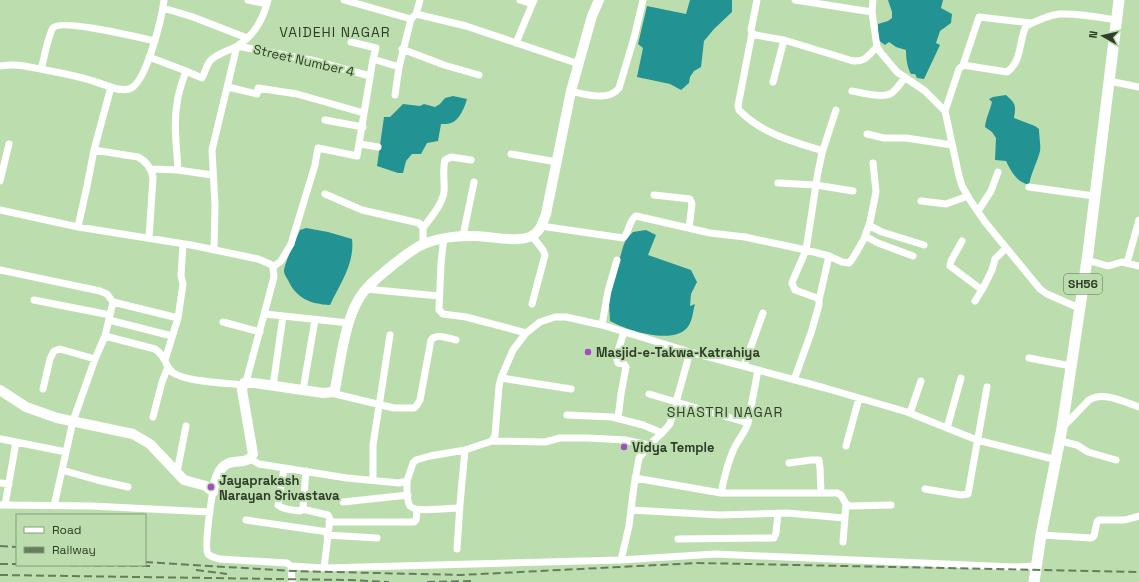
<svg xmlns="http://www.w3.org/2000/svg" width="1139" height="582" font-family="'Space Grotesk',sans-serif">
  <rect width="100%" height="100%" fill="#bcdeae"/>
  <!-- water -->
  <path fill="#229293" d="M690,0h42v12l-18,17 -10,12 -3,26 -7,4 -4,6 -1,6 -8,7 -11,-6 -33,-7 6,-29 -5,-4 9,-38 39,8z
    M888,0h55l-2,8 11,6 -1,9 -11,8 -4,12 4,2 -16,34 -7,-1 -2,-4h-4c-4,-7 -5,-16 -5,-24l-10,-3 -7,-5 -4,3 -8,-6 1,-15 10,-3 4,-3v-6z
    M1006,95c10,9 10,10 8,23l21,8 4,3c0,6 2,18 1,22 -3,12 -9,22 -11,34 -13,-4 -17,-12 -23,-24l-11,-1 1,-22 -4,-6 -7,-5c1,-10 5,-16 7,-25l-3,-3 4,-2z
    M453,96l14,3c-2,7 -7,21 -16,24 -2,1 -7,1 -10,1l-3,17 -11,2 -6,11h-9l-6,7 -3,12h-5l-21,-7 7,-49h6l13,-13 17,2 4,-2 11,3 5,-3 5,-6z
    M306,228l22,4 24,7c3,24 -12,45 -22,66 -20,-1 -34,-7 -42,-25 -2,-3 -4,-6 -4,-9 0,-7 12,-32 16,-41z
    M646,230l10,5 -8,20 43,15 6,12 -6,12 -1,12 5,-2c-2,6 -2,15 -6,21 -12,22 -63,5 -79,-4l-1,-18 1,-10 13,-46 3,-8 7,-7z"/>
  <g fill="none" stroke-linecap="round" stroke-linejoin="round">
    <!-- minor -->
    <path stroke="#fff" stroke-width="7" d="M248,0l19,4
      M344,0l67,19
      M520,0l12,4
      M757,0l-6,30 1,3 3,2 29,5 69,21c13,1 15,-6 24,-14
      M795,0l77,12 5,35 4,6 16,19 28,19 20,20 14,65 3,10 8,14 15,22 55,67 7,5 32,14
      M163,8l30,9 54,21
      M872,12l1,-12
      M416,14l50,12 113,38
      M351,42l25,6 -3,11
      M516,43l18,-43
      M402,49l42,16 35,10
      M149,57l37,14 16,7c3,-5 4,-12 8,-17 7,-8 19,-10 27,-15 18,-11 26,-27 31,-46
      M963,65l16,-48 52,6
      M0,66c19,-3 27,1 45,4 17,3 32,6 48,11 11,3 25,11 36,8 17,-4 33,-72 35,-89
      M41,69c3,-9 7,-34 12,-41 7,-10 88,10 102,13
      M1109,81l30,6
      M773,82l11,-42
      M228,87l29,7 1,-6 39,6 67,19
      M571,91c13,3 38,11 48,-3l15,-50 9,-38
      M852,91c10,2 29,7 38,3 6,-3 11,-11 15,-17
      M395,95l4,-28
      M945,111l14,-42 4,-4 44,7c15,-10 12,-32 19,-46 8,-4 24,-11 33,-12 19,-1 39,3 57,6
      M325,120l38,7
      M867,134l17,4h22l46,7
      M360,144l18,3
      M94,150l44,7c8,4 14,12 15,21l-4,60
      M822,153l14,-43
      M511,154l46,8
      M152,169l26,1 34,5
      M178,170c-1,-22 -5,-45 -1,-66 1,-12 5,-22 9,-33
      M0,181l9,-37
      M778,183l38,2 37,6
      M1029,187l65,9
      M325,194l37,16 57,13 4,5v16
      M654,195l36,4 2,5 -3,24
      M921,201l25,3 22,-8
      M0,210l78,17 113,18 67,14 12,5 3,3 1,10 -28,105
      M978,211l13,-20 7,-19
      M541,226l82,12c7,-6 5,-17 13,-22l74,17 35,4 61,13 12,-78 4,-19 -2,-3c-29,-9 -59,-17 -81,-40l-1,-4 14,-73
      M870,226l12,6 42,13
      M78,227l9,-41 7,-36 17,-63
      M423,228c8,-11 19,-23 21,-36 1,-11 -2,-21 1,-32l6,-3 20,3
      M463,236l11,-54
      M532,236l11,14 2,5 -13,49
      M865,236l13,7 35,13
      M444,237l-3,26 -2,47 4,4 23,3 60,16
      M962,241l-11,20 -1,5 32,24
      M214,250l1,-45 -3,-55 25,-104 74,14 59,16
      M1087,260l21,6 14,-4 17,4
      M1127,263l12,-43
      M273,267l8,-6 10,-17 24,-79 3,-17 39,8 16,-97 26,8 12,-48 5,-5 4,-14
      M0,270l100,21 7,3 6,8 -8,34 -10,23 -22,62 -19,85
      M366,289l73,7
      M34,300l76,15
      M819,300l10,-44
      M975,301l8,-13 9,-18 3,-11 11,-11
      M113,302l65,16
      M265,314l84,9
      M109,320l63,16
      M223,322l37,10
      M602,325l6,-34 9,-31
      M105,336l50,13c12,8 9,16 17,23 13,10 53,11 71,13
      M1029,358l42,8
      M165,360l13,-42 5,-34 -2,-8 2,-32
      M744,366l19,-53
      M501,378l70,11
      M794,380l17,-47 8,-28v-5l-2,-2 -22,-8 -3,-7 1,-3 13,-30 23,6 13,6 7,1 4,-5 11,-19 6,-17 6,-30 -3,-29
      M273,386l10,-70
      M43,389l7,-30 4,-8 6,-2 35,10
      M303,390l12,-70
      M331,393l63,15h20l3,-3 3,-5 11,-60c5,-7 17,-2 25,0
      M649,394l99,29
      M910,413l11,-32
      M567,415l45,2 31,8 19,8
      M153,417l9,-35 6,-15
      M618,418l3,-24 5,-27 -2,-3 -6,-1 -2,-6 8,-25
      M947,428l14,-50
      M1062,428l27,-28c15,-9 35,2 50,7
      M1,439l65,13
      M492,441l53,1 15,-4h28l37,2 24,5
      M1060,441l17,4 11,7 28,8
      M846,446l13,-48
      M250,459l9,5 88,14 52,5 8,-2 6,-18 3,-3 14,-4 35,-6 27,-9 3,-6 4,-49 2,-8 12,-28 13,-17 14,-11 15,-5h11l36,8 88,27 135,36 82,24 70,28 80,20
      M789,463l22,-3h8l1,8 1,25
      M284,468l-6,37c5,5 15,5 22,6l4,-2
      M62,470l35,10 31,7
      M306,471l-3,37 3,2 22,5 2,4 -6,49
      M177,472l9,-46
      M635,478l86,15h116l4,2 5,9 4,2 41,-1
      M373,480v-35l17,-110
      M407,481c0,7 -1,19 3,25 5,7 40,2 49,2
      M0,483l9,1
      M925,489l36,6 7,-1 19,-107
      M213,492c-2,9 -9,56 -5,62 3,3 8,4 12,5l67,4 4,3 33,2 297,-8 94,-6 299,13 22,-1
      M721,493c3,-14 6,-29 12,-42 4,-10 12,-18 15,-28l10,-53
      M343,502l65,-7
      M0,505l92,1 118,6
      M5,505l11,-63
      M631,510l88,5 68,-2 57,5
      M246,520l82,12
      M329,522h85l2,-2 1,-10
      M327,535l50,3
      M1041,535l50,3 3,-2 3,-14 2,-2h26l14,-4
      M678,539l96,-1 2,-5 2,-20
      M843,542l3,-38
      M457,549l3,-45 5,-54
      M621,560l8,-34 5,-40 5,-28 10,-13 13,-12 8,-9 20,-72
      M291,566l1,16"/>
    <!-- secondary -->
    <path stroke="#fff" stroke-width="10" d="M0,390l26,17 31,11 76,16 17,10 34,36 22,6 7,6
      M213,492c2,-9 5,-24 14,-28 9,-5 21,1 26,-10l-11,-64 2,-7h10l69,10 10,-1 2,-3c5,-25 9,-60 20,-83 3,-6 7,-13 12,-18 9,-10 45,-40 57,-44 17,-7 33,-8 51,-8 15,0 37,6 51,2 13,-3 16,-13 20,-24l25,-123 21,-75 7,-16"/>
    <!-- primary -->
    <path stroke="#fff" stroke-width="11" d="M1034,582l7,-47 21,-107 26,-175 31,-253"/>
    <!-- rail -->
    <path stroke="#677c5d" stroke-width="2" stroke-dasharray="8 4" stroke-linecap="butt" d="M0,546l17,1
      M145,562l147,9 169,4 237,-12 441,9
      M0,564h17
      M58,565l94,1
      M196,570l31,4
      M0,575l349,5 40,2
      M427,582l46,-1"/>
  </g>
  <!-- markers -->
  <g fill="#a14fbe" stroke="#bcdeae" stroke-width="1.5">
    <circle cx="588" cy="352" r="4"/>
    <circle cx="624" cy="447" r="4"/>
    <circle cx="211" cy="487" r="4"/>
  </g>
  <g text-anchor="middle" stroke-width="4" stroke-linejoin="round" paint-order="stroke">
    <!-- shield labels -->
    <rect fill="#bcdeae" stroke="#596d51" stroke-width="1" x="1064" y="274" width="38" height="20" rx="3"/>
    <g font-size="12" font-weight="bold" fill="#2f3c29">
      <text x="1083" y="288">SH56</text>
    </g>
    <!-- street labels -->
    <g font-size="13" fill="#2f3c29" stroke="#bcdeae">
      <text transform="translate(304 60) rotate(13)" y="5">Street Number 4</text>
    </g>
    <!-- poi labels -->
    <g font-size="13" font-weight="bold" fill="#2f3c29" stroke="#bcdeae" text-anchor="start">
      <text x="596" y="357">Masjid-e-Takwa-Katrahiya</text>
      <text x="632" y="452">Vidya Temple</text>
      <text x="219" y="485">Jayaprakash<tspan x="219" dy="15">Narayan Srivastava</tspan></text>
    </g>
    <!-- neighbourhood labels -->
    <g font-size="14" letter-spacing="1" fill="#2f3c29" stroke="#bcdeae">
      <text x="335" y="37">VAIDEHI NAGAR</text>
      <text x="725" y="417">SHASTRI NAGAR</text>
    </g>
  </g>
  <!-- legend -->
  <rect x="16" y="514" width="130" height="52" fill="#bcdeae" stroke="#849d79"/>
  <rect x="24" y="527" width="20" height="6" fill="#ffffff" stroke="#849d79"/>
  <text x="52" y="534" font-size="12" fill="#2f3c29">Road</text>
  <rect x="24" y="547" width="20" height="6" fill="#677c5d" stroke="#849d79"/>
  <text x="52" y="554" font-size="12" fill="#2f3c29">Railway</text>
  <!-- north arrow -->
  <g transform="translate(1103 36) rotate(278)" stroke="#bcdeae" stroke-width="3" paint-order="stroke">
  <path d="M0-3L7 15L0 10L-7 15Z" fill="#2f3c29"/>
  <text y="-6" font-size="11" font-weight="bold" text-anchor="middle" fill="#2f3c29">N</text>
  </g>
</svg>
